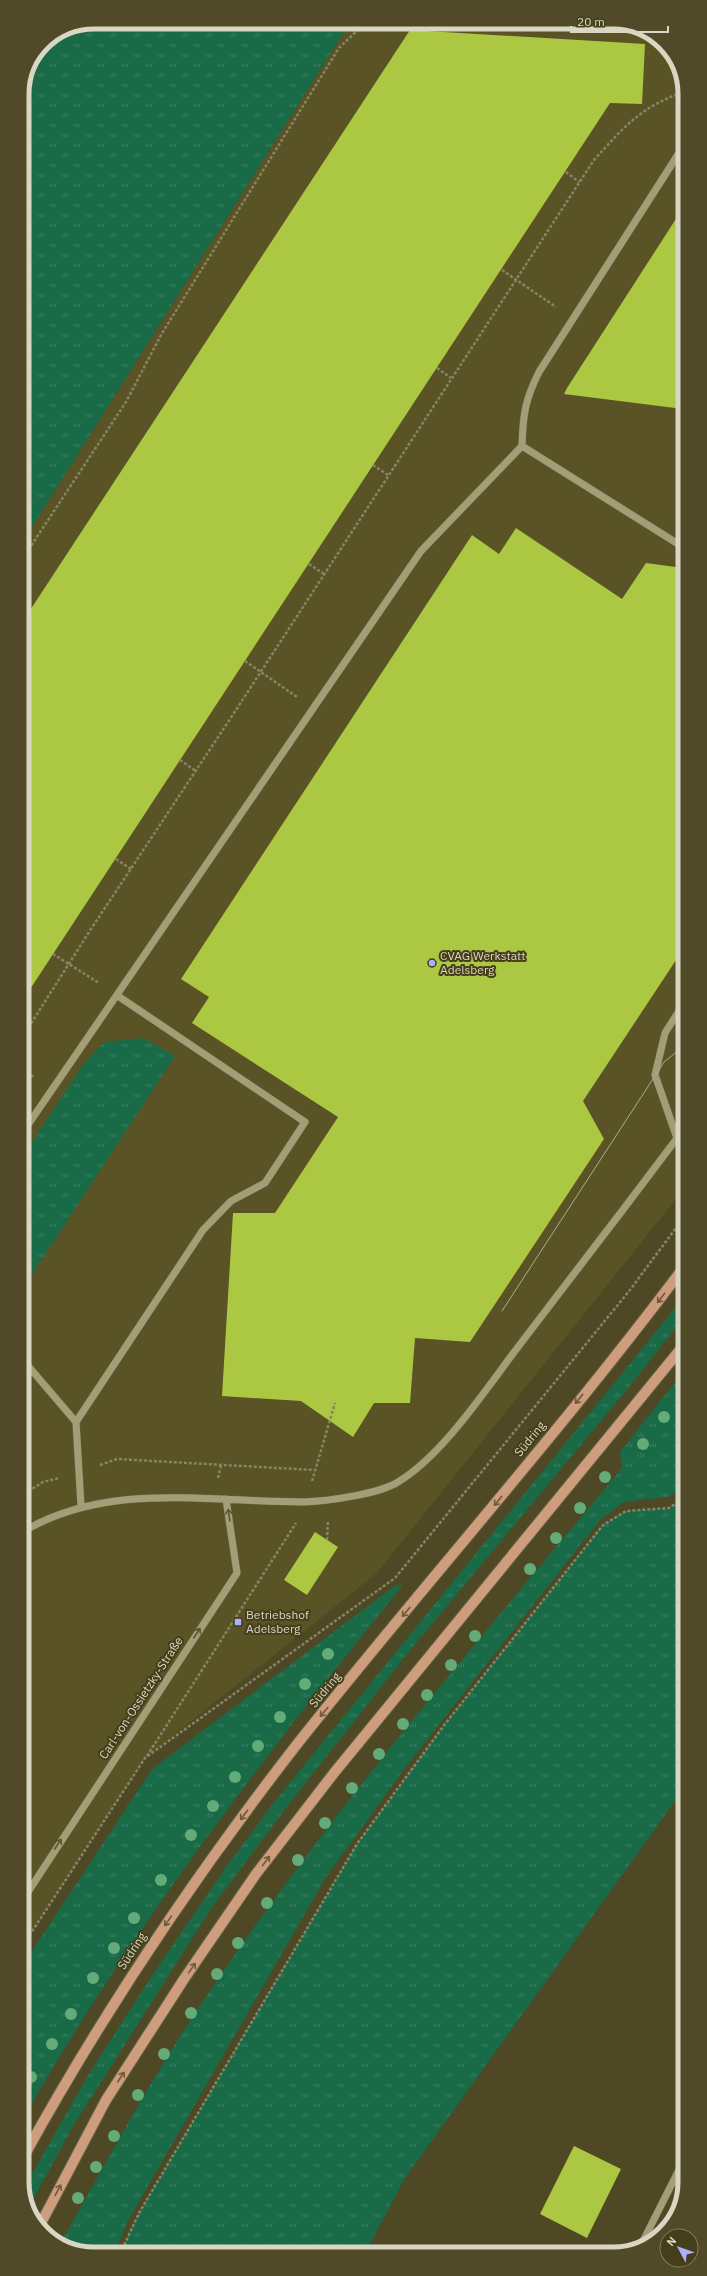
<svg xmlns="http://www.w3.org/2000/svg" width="707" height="2276" font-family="'IBM Plex Sans',sans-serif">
  <defs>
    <pattern id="grass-tufts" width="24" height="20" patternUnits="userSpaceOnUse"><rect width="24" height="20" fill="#196b48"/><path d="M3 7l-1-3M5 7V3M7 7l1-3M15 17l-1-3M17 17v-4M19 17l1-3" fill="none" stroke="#3a7f61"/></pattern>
  </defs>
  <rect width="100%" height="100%" fill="#4e4825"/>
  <!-- built -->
  <path fill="#5a5326" d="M350,22h268l42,18 23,36 1,1113 -307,384 -232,185 -121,186 -1,-1403z"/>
  <!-- grass -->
  <path fill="url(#grass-tufts)" d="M94,22h256l-327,519 -1,-447 6,-28 15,-23 24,-16z
    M143,1038l32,18 -152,232v-132l59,-90 22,-24z
    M684,1297v20l-54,69 -223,268 -118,150 -79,106 -138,218 -43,79 -5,-7v-12l63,-111 66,-103 73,-107 49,-66z
    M684,1371v118l-17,8 -43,5 -24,18 -192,244 -82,113 -197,342 -15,35h-25l-28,-12c39,-68 76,-138 118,-204 130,-203 289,-385 443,-570l-2,-16z
    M684,1498l1,289 -280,391 -40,75 -245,1 19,-41 218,-369 88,-120 158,-199 23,-14 43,-3z
    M396,1585h7c-138,170 -270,341 -379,532v-154l128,-194z"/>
  <!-- building -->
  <path fill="#acc842" d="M410,30l235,14 -3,60 -32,-1 -587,897v-379z
    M683,208v201l-119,-15 3,-6z
    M516,528l106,71 24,-36 37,5 1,380 -101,153 21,38 -134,203 -55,-4 -5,65h-36l-21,34 -52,-36 -79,-5 11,-183h42l63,-96 -146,-94 17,-26 -28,-18 291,-444 27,19z
    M315,1532l23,15 -31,48 -23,-15z
    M574,2146l47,23 -34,69 -47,-24z"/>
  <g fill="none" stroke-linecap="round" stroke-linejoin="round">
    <defs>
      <path id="minor" d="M522,446l161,101
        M23,1132l398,-581 101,-105c1,-32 3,-46 17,-74l140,-219 4,-13
        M677,1138l-22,-63 10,-42 19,-30
        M23,1360l53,62
        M81,1506l-5,-84 127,-192 28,-29 34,-18 40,-61 -187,-126
        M24,1531c86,-50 185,-29 280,-29 24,-1 75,-8 94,-20 45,-27 88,-93 120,-135 56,-73 111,-145 166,-218
        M24,1898l213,-325 -11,-74
        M641,2245l44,-87"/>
      <path id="major" d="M24,2156c80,-145 172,-282 274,-413 127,-160 264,-313 386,-476
        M40,2225l66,-125 78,-121 72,-105 78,-101 350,-428"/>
    </defs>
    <!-- minor casing -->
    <use href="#minor" stroke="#696445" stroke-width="8"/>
    <!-- major casing -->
    <use href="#major" stroke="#696445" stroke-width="12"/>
    <!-- path -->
    <path stroke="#888467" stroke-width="2.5" stroke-dasharray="3 2" stroke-linecap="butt" d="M566,172l13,10
      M502,270l54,37
      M437,368l14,10
      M373,465l15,10
      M23,558l103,-156 35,-67 178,-287 27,-26
      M309,564l15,10
      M245,661l52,36
      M180,760l16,11
      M116,859l15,10
      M53,954l46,29
      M23,1036l68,-107 143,-216 360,-553c30,-33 45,-52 89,-68
      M23,1069l12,9
      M100,1465l17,-6 197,11
      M218,1478l3,-13
      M312,1481l23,-78
      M24,1494l19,-12 16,-4
      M327,1540l1,-20
      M147,1756l149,-233
      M24,1944l121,-186 250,-180 235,-288 54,-73
      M120,2254l19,-41 218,-369 88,-120 158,-199 23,-14 43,-3 15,-10"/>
    <!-- minor -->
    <use href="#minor" stroke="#a49e77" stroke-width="7"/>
    <!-- major -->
    <use href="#major" stroke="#ce9d7e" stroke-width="10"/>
    <!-- tram -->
    <path stroke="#aeab92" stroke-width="1" d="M502,1311l162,-249 20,-16"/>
  </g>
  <!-- trees -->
  <g fill="#63ab78">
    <circle cx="664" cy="1417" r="6"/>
    <circle cx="643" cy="1444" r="6"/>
    <circle cx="605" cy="1477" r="6"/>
    <circle cx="580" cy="1508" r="6"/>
    <circle cx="556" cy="1538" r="6"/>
    <circle cx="530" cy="1569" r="6"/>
    <circle cx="475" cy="1636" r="6"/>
    <circle cx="328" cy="1654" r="6"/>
    <circle cx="451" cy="1665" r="6"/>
    <circle cx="305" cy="1684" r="6"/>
    <circle cx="427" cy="1695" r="6"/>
    <circle cx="280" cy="1717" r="6"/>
    <circle cx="403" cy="1724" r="6"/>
    <circle cx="258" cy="1746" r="6"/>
    <circle cx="379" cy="1754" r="6"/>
    <circle cx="235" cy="1777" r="6"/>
    <circle cx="352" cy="1788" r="6"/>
    <circle cx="213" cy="1806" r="6"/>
    <circle cx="325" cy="1823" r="6"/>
    <circle cx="191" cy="1835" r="6"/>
    <circle cx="298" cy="1860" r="6"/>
    <circle cx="161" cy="1880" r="6"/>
    <circle cx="267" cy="1903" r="6"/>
    <circle cx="134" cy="1918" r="6"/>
    <circle cx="238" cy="1943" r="6"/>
    <circle cx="114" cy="1948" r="6"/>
    <circle cx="217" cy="1974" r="6"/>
    <circle cx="93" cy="1978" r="6"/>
    <circle cx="191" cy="2013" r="6"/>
    <circle cx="71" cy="2014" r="6"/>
    <circle cx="52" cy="2044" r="6"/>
    <circle cx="164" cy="2054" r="6"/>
    <circle cx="31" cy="2077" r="6"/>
    <circle cx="138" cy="2095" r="6"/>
    <circle cx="114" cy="2136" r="6"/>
    <circle cx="96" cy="2167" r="6"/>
    <circle cx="78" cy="2198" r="6"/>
  </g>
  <!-- one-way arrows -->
  <defs><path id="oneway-shaft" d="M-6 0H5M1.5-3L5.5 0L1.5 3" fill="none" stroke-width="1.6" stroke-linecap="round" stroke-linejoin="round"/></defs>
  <g stroke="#6d5a38">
    <use href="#oneway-shaft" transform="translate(661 1298) rotate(127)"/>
    <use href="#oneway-shaft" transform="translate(579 1399) rotate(129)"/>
    <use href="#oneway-shaft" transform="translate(498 1501) rotate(129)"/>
    <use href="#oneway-shaft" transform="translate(406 1612) rotate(130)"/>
    <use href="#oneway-shaft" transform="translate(324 1712) rotate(130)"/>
    <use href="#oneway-shaft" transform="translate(244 1815) rotate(127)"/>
    <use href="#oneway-shaft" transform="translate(266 1861) rotate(-53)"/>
    <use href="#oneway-shaft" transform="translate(168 1921) rotate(125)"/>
    <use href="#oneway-shaft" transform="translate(192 1968) rotate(-55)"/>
    <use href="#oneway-shaft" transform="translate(121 2077) rotate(-57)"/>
    <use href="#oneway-shaft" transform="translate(58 2190) rotate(-62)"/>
  </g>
  <g stroke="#5c5631">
    <use href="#oneway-shaft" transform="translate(229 1515) rotate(-98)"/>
    <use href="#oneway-shaft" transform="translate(197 1633) rotate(-57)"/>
    <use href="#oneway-shaft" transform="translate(58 1844) rotate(-57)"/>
  </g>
  <!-- markers -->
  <g fill="#aab0fb" stroke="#443e1a" stroke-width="1.5">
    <circle cx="432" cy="963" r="4"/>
    <rect x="234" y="1618" width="8" height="8" rx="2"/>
  </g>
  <g text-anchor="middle" stroke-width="4" stroke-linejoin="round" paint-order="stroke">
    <!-- poi labels -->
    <g font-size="12" fill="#d9d7c3" stroke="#443e1a" text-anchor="start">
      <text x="440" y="960">CVAG Werkstatt<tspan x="440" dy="14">Adelsberg</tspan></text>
      <text x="246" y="1619">Betriebshof<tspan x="246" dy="14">Adelsberg</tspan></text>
    </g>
    <!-- street labels -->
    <g font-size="12" fill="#d9d7c3" stroke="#443e1a">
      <text transform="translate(530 1439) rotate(-51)" y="4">Südring</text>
      <text transform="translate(325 1690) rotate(-50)" y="4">Südring</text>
      <text transform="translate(141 1698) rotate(-57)" y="4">Carl-von-Ossietzky-Straße</text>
      <text transform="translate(132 1951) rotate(-57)" y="4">Südring</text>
    </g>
  </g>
  <!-- crop -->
  <path d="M0 0H707V2276H0ZM94 29H613A65 65 0 0 1 678 94V2182A65 65 0 0 1 613 2247H94A65 65 0 0 1 29 2182V94A65 65 0 0 1 94 29Z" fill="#504a28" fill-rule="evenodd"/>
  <path fill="none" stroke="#d9d7c3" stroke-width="5" d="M94 29H613A65 65 0 0 1 678 94V2182A65 65 0 0 1 613 2247H94A65 65 0 0 1 29 2182V94A65 65 0 0 1 94 29Z"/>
  <!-- north arrow -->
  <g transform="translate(679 2248) rotate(311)"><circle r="19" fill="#443e1a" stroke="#807b5e"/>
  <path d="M0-3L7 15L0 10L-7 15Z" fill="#aab0fb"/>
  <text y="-6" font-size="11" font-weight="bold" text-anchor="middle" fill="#d9d7c3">N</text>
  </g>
  <!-- scale -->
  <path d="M571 26v6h97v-6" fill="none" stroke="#d9d7c3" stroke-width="2"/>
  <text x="577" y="26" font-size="12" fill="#d9d7c3" stroke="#443e1a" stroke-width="3" paint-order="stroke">20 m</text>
</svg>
